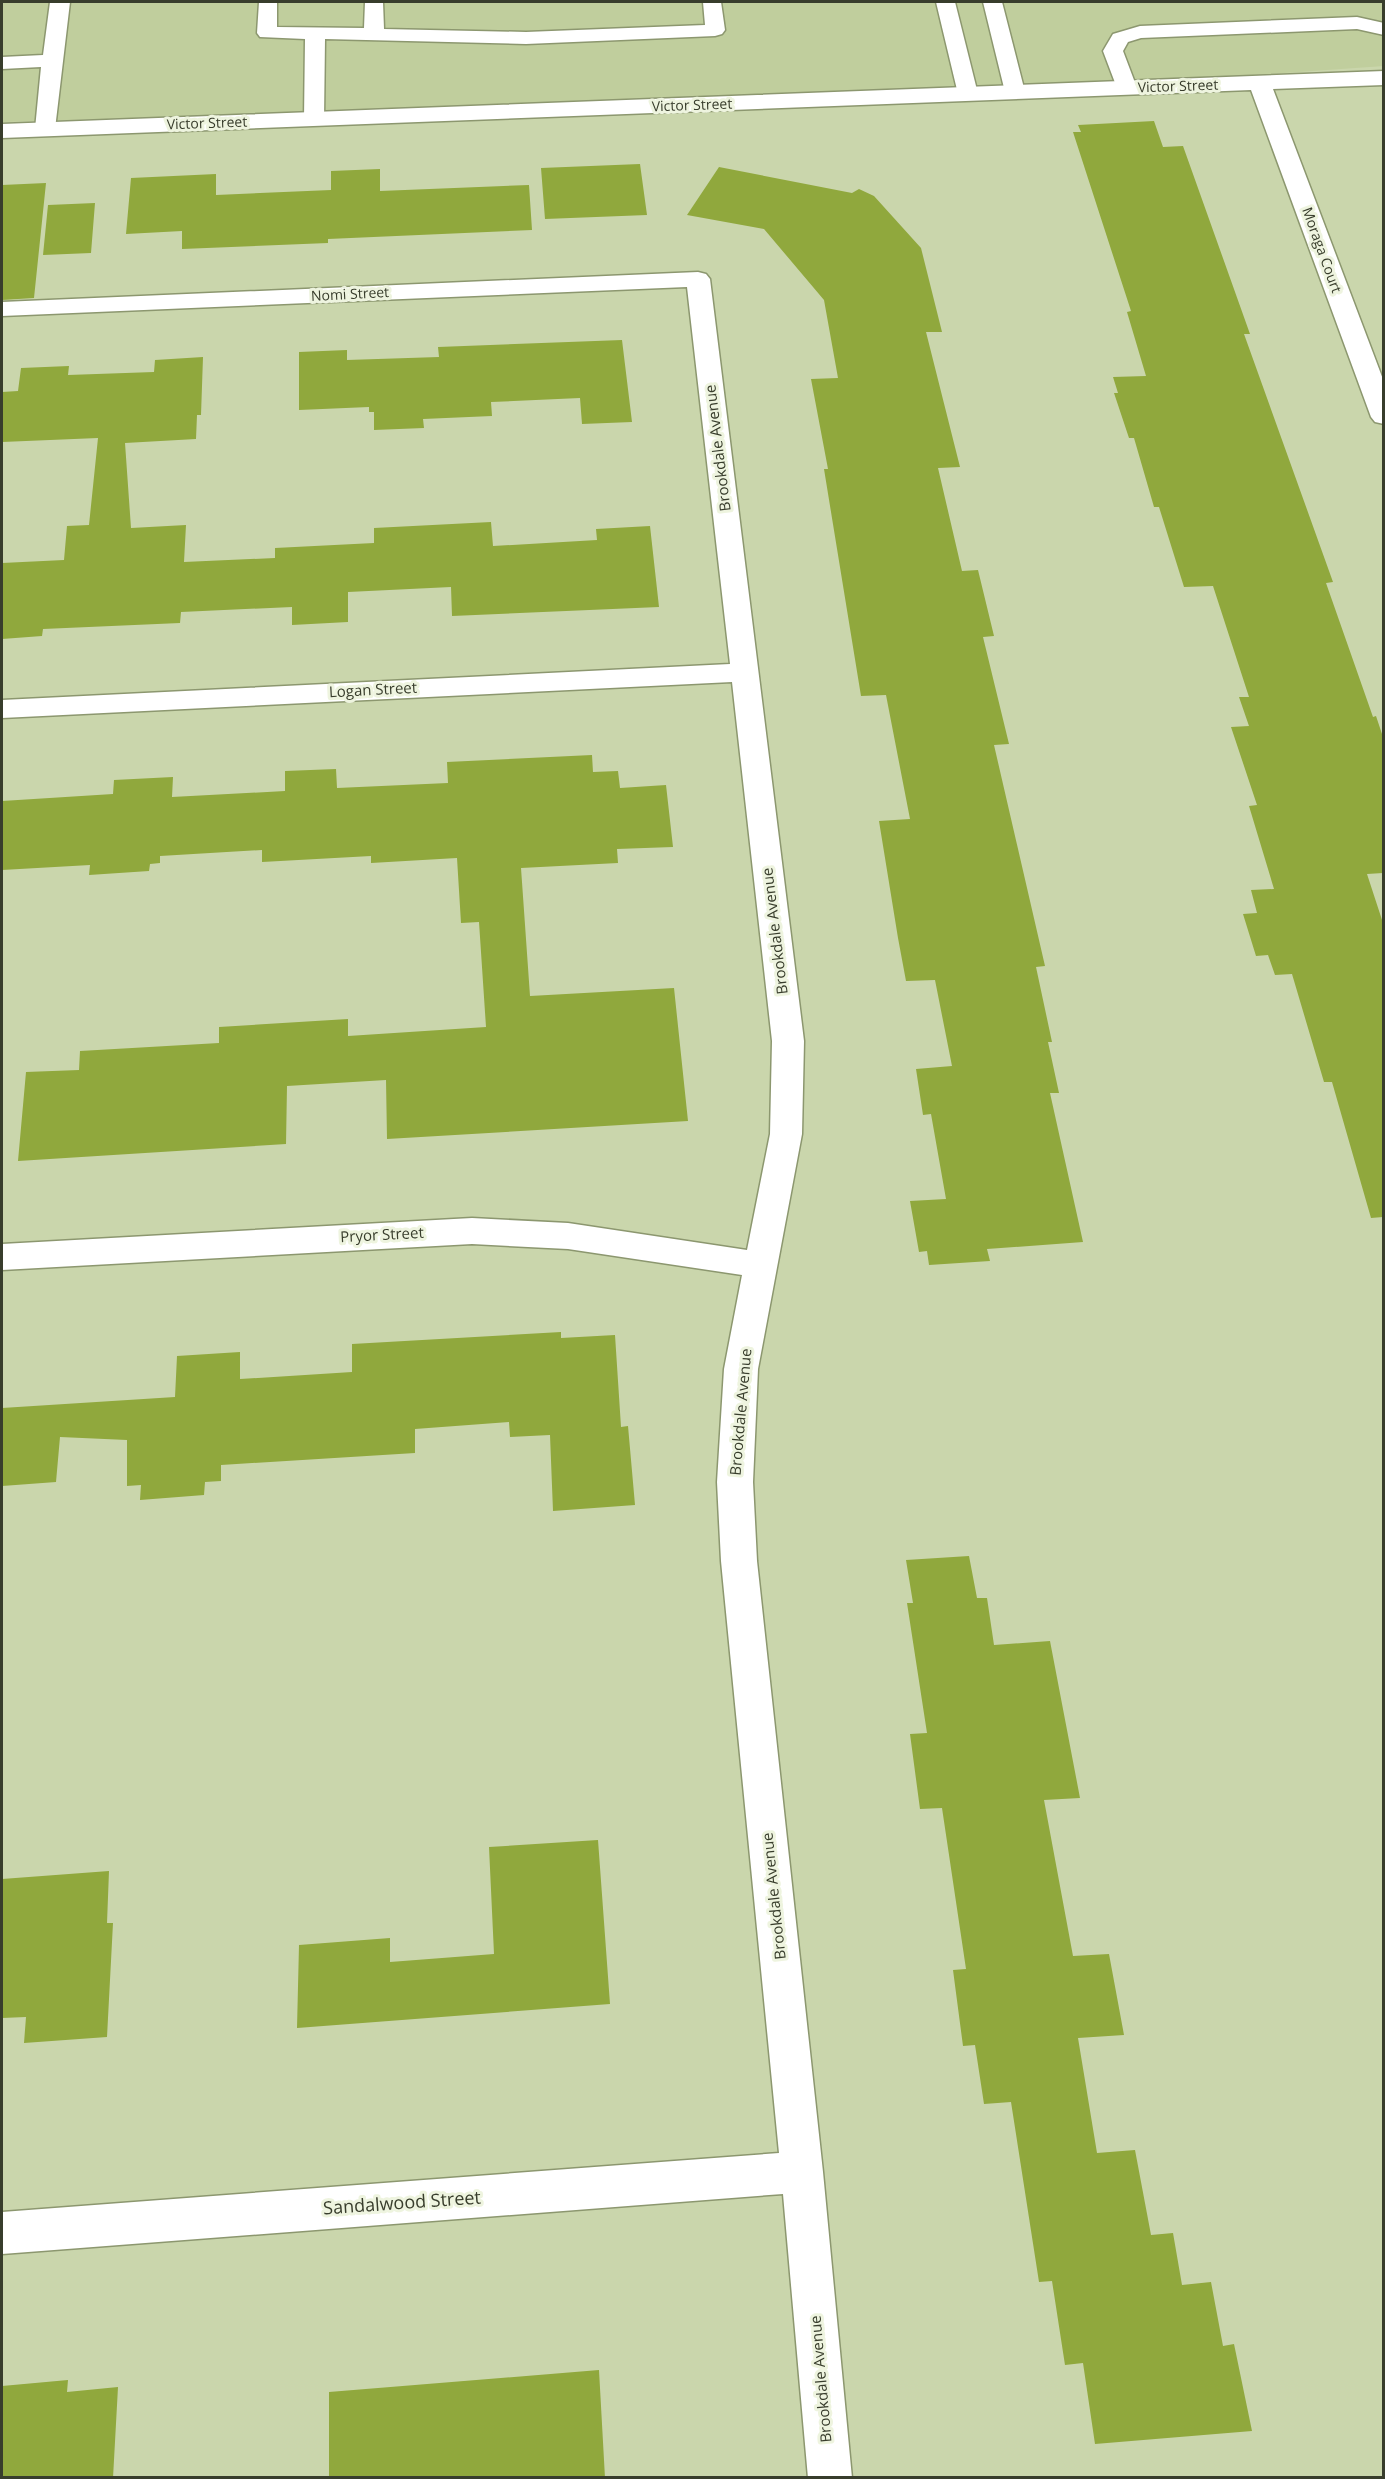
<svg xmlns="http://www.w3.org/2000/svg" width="1385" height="2479" font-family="'Open Sans',sans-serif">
  <rect width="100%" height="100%" fill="#cad6ac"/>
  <!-- built -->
  <path fill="#c0ce9d" d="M2,2h1381l1,64 -382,27 -1000,29z"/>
  <!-- building -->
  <path fill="#90a83d" d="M1154,121l9,26 20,-1 67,188h-6l89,248 -7,1 47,134 3,-1 7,21v136l-16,1 16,49v294l-12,1 -39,-136h-8l-32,-108 -17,1 -7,-20 -12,1 -13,-42 14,-1 -6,-23 23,-1 -25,-83 8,-1 -26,-78 18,-1 -10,-29h10l-36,-111 -29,1 -25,-80h-5l-20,-69h-5l-15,-45h4l-5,-16 33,-1 -19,-64 4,-1 -58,-179h8l-3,-7z
    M640,164l7,51 -102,4 -4,-51z
    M719,167l133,26 7,-4 15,7 47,52 21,84h-16l34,135 -22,1 24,103 16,-1 16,66 -11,1 26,107 -15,1 51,221 -9,1 16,75h-4l11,51h-9l33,149 -96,7 3,12 -61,4 -2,-14 -8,1 -9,-51 36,-2 -15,-85 -8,1 -7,-46 36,-3 -17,-86 -29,1 -8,-43 -19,-117 31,-2 -24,-124 -25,1 -37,-227h4l-17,-90 27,-1 -14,-78 -60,-71 -77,-14z
    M380,169v22l149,-6 3,45 -204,9v4l-146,6v-18l-56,3 5,-56 85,-4v21l115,-5v-19z
    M46,183l-12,115 -32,2v-115z
    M95,203l-4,50 -48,2 5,-50z
    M622,340l10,82 -50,2 -2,-26 -89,4 1,14 -69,3 1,9 -50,2v-18h-5v-5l-70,3v-58l48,-2v10l92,-3 -1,-10z
    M203,357l-2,58h-4l-1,24 -71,4 6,85 55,-3 -2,37 91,-4v-10l99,-5v-15l117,-6 2,24 104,-6 -1,-11 54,-3 9,81 -207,9 -1,-29 -103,5v30l-56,3v-18l-111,5 -1,11 -137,6 -1,7 -40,3v-76l62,-3 3,-34 22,-1 9,-87 -96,4v-50l16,-1 3,-23 48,-2 -1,9 86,-3 1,-12z
    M592,755l1,17 25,-1 2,17 46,-3 7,62 -56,2 1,14 -97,5 9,128 144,-8 14,133 -301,18 -1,-59 -99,6 -1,58 -268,17 8,-89 53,-2 1,-19 139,-8v-16l129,-8v17l138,-9 -7,-105 -18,1 -4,-65 -86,5v-7l-109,6v-12l-102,6v7l-10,1 -1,7 -60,4 1,-10 -88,5v-69l111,-7 1,-14 59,-3 -1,20 113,-6v-20l51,-2 1,19 111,-5 -1,-21z
    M561,1332v6l54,-3 6,92 7,-1 7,79 -82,6 -3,-76 -40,2 -1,-15 -94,7v24l-194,12v16l-16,1 -1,13 -64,5 1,-15 -14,1v-46l-67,-3 -4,45 -54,4v-78l173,-11 2,-41 63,-4v27l112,-7v-28z
    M969,1556l8,42h10l7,47 56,-4 30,157 -36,2 29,156 36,-2 15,81 -46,3 19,115 38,-3 16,85 22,-2 9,52 29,-3 12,64 11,-2 18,87 -157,13 -12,-81 -18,2 -13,-84 -13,1 -28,-180 -27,2 -9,-59 -12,1 -10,-76 13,-1 -24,-161 -22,1 -10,-75 17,-1 -20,-130h6l-7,-43z
    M598,1840l12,164 -313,24 2,-83 91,-7v24l104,-8 -5,-107z
    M109,1871l-2,52h6l-6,114 -83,6 2,-26 -24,1v-139z
    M599,2370l6,108h-276v-86z
    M68,2380l-1,12 51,-5 -5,91h-111v-92z"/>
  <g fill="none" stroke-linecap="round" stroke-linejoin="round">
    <defs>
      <path id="lane" d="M50,2h20l-15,127 -3,4h-14l-3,-4 6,-62 -39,2v-12l41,-2z
        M259,2h18v25l87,1 1,-26h18l1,27 142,3 179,-7 -2,-23h18l4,28 -3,4 -7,2 -189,8 -201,-5 -1,80 -3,4h-14l-3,-4 1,-80 -45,-2 -3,-4z
        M936,2h19l23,92 -3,4h-14l-3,-4z
        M983,2h19l23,90 -3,4h-14l-3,-4z
        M1357,17l27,6v12l-27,-6 -216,9 -13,4 -5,9 14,37 -3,4h-14l-3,-4 -14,-37 10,-17 27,-8z"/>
      <path id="street" d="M1384,71v14l-111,4 111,293v42l-9,-2 -4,-5 -120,-327 -1249,48v-14z
        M698,272l8,2 4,5 94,762 -2,93 -44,235 -5,113 4,79 66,611 29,306h-44l-25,-284 -781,60v-42l777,-59 -58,-592 -4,-79 7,-113 18,-94 -174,-26 -96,-5 -470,26v-26l470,-26 96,5 179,27 23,-116 2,-93 -40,-359 -730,36v-18l728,-36 -43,-377 -685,29v-14z"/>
    </defs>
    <!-- lane casing -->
    <use href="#lane" stroke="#8c976f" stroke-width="3"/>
    <!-- street casing -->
    <use href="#street" stroke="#8c976f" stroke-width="3"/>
    <!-- lane -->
    <use href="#lane" fill="#fff" fill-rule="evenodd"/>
    <!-- street -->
    <use href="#street" fill="#fff" fill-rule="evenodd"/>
  </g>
  <g text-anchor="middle" stroke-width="6" stroke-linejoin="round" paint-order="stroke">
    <!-- far-street labels -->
    <g font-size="14" fill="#383d2c" stroke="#eef4df">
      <text transform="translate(1178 86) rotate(-2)" y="5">Victor Street</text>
      <text transform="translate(692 105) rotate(-2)" y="5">Victor Street</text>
      <text transform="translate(207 123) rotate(-2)" y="5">Victor Street</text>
      <text transform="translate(1322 250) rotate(70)" y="5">Moraga Court</text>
      <text transform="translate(350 294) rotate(-3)" y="5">Nomi Street</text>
    </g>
    <!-- street labels -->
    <g font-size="15" fill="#383d2c" stroke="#eef4df">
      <text transform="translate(718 448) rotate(-97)" y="5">Brookdale Avenue</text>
      <text transform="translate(373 690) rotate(-3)" y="5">Logan Street</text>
      <text transform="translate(775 931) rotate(-97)" y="5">Brookdale Avenue</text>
      <text transform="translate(382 1235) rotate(-3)" y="5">Pryor Street</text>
      <text transform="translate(741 1412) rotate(-85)" y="5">Brookdale Avenue</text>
      <text transform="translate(774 1896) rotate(-96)" y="5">Brookdale Avenue</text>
      <text transform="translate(821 2379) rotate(-95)" y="5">Brookdale Avenue</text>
    </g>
    <!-- near-street labels -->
    <g font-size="18" fill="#383d2c" stroke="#eef4df">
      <text transform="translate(402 2203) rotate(-4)" y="6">Sandalwood Street</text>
    </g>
  </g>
  <!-- border -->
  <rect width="1385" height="2479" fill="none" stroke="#383d2c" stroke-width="6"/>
</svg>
